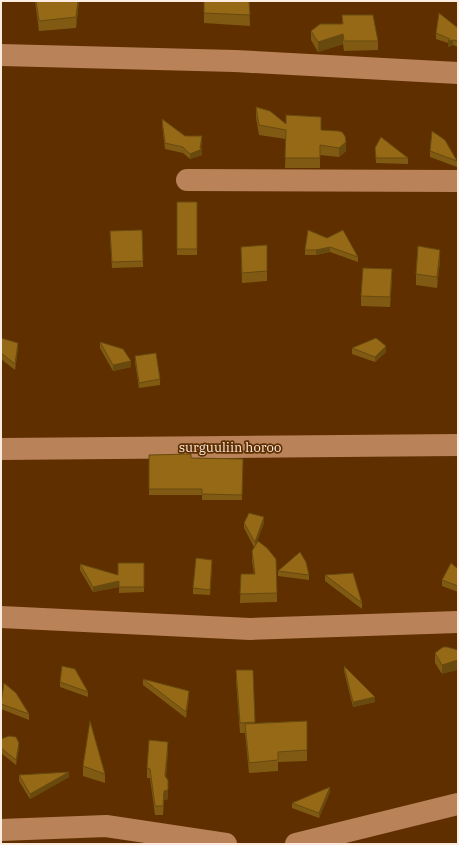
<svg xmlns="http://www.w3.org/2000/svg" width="459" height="845" font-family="'IBM Plex Serif',serif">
  <rect width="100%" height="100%" fill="#5f2f00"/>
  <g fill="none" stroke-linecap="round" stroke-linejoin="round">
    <!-- minor -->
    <path stroke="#b98259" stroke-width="22" d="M1,55l234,6 223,12
      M187,180l271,1
      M1,617l249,12 208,-7
      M1,830l105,-4 120,18
      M296,844l162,-40"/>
    <!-- tertiary -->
    <path stroke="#b98259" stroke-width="22" d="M1,449l457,-4"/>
  </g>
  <!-- wall -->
  <path fill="#805a13" d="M35,1h44l-3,27 -37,3z
    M204,1h45l1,25 -46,-3z
    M342,15l36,26v9l-34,1 -1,-7 -25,8 -7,-12v-9l31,-7z
    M458,28v19l-5,-2 -5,2v-4l-12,-4v-6z
    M256,107l30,17 35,6 25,21 -7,6 -19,-2v13h-35l1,-29 -27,-4 -3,-18z
    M162,119l23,17 17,6 -1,6 1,7 -12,4 -7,-6 -18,-4 -3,-25z
    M375,148l33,10v6l-32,-1z
    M430,151l27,10v6l-27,-10z
    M177,202h20v53h-20z
    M308,230l50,27v5l-28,-10 -14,3h-11v-5z
    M110,237l33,24v6l-31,1z
    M267,245v36l-25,2 -1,-36z
    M440,260l-3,28 -21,-3v-11z
    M392,280l-2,27 -29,-1v-10z
    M1,338l17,11 -3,21 -14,-11z
    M100,342l31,25 -18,4 -13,-23z
    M352,348l34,4 -11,10 -23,-8z
    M135,356l25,23v6l-21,3 -4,-26z
    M149,455l42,3 52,1 -1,41h-40v-5h-53z
    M244,523h20l-9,23 22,47v9l-37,1 1,-29h13l-2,-13v-10l2,-4 -10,-19z
    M80,564l64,23v5l-25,1v-6l-26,5 -13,-22z
    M212,565l-2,30 -17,-1v-6z
    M458,569v23l-16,-6v-6z
    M278,571l31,4v5l-31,-4z
    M325,575l37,28v6l-37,-28z
    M458,650l-16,24 -7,-11v-10z
    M344,666l31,36 -22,5 -9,-36z
    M236,670l19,52v1l52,-2v40l-29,1v9l-29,2 -4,-40h-5l-4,-52z
    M143,679l46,18 -3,21 -43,-33z
    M60,682l28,10v5l-28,-10z
    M1,704l28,10v6l-28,-11z
    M1,739l18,9 -3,17 -15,-12z
    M168,751l-2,26 2,22 -4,1 -1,15h-8l-5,-37h-3v-10z
    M83,766l22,8v9l-22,-7z
    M19,775l50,2 -39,22 -11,-18z
    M330,792l-11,26 -27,-10v-5z"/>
  <!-- shaded-wall -->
  <path fill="#684a0f" d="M78,1h1l-3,27v-11z
    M343,34v10l-25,8v-10z
    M453,40v5l-5,2v-6z
    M202,136l-1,14 1,-1v6l-12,4v-5z
    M346,142v9l-7,6v-9z
    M330,247v5l-14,3v-5z
    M440,250v10l-3,28v-11z
    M392,269v11l-2,27v-10z
    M18,343v6l-3,21v-6z
    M386,346v6l-11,10v-5z
    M131,361v6l-18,4v-6z
    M264,517v6l-9,24v-5z
    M212,560v5l-2,30v-5z
    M119,581v6l-26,5v-5z
    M458,660v10l-16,4v-9z
    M189,691v6l-3,21v-6z
    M375,697v5l-22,5v-5z
    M168,742v9l-3,34v-9z
    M19,743v5l-3,17v-5z
    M69,772v5l-39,22v-5z
    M330,787v5l-11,26v-5z
    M168,790v9l-4,1 -1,15 1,-24z"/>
  <!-- building -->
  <path fill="#956916" stroke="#684a0f" d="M36,1h42l-2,16 -37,4z
    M204,1h45l1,14 -46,-2z
    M439,13l19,15v13l-5,-1 -5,1 2,-2 -14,-6z
    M342,15h31l5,26h-34l-1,-7 -25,8 -7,-11 9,-7h23z
    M256,107l14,4 16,13v-9l35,2v13l17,1 4,1 3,4 1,6 -7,6 -19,-3v13h-35l1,-28 -27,-5z
    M162,119l23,17h17l-2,12 2,1 -12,5 -7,-7 -18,-4z
    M432,131l13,9 12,21 -27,-10z
    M381,137l27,21h-32l-1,-10z
    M177,202h20v47h-20z
    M142,230l1,31 -31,1 -2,-31z
    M308,230l19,8 16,-8 15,27 -28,-10 -14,3h-11z
    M267,245v26l-25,2 -1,-26z
    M418,246l22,4 -3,27 -21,-3z
    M363,268l29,1 -2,28 -29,-1z
    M1,338l17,5 -3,21 -14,-11z
    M376,338l10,8 -11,11 -23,-9z
    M100,342l23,7 8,12 -18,4z
    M156,353l4,26 -21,4 -4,-27z
    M191,454v4l52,1 -1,36 -40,-1v-5h-53v-34z
    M249,513l15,4 -9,25 -11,-19z
    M258,541l9,7 9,11 1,34 -37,1 1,-20h14l-3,-23z
    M300,552l6,10 3,13 -31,-4z
    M196,558l16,2 -2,30 -17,-2z
    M118,563h26v24h-25v-6l-26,6 -13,-23 38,11z
    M451,563l7,6v17l-16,-6z
    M353,573l9,30 -37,-28z
    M443,647h4l11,3v10l-16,5 -7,-12z
    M62,666l13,3 13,23 -28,-10z
    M344,666l31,31 -22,5z
    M236,670h17l2,52 -15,1z
    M143,679l46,12 -3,21z
    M4,683l12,10 13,21 -28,-10z
    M90,721l15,53 -22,-8z
    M307,721v29l-29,2v8l-29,3 -4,-39z
    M9,736l7,1 3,6 -3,17 -15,-12v-9z
    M149,740l19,2 -3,34 3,4v10l-4,1 -1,15h-8l-5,-37 -3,-1z
    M69,772l-39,22 -11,-19z
    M330,787l-11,26 -27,-10z"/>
  <g text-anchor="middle" stroke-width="3.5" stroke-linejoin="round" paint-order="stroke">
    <!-- street labels -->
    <g font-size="13" fill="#ffece0" stroke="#5f2f00">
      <text x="230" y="452">surguuliin horoo</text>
    </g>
  </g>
  <!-- border -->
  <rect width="459" height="845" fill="none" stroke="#ffece0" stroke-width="4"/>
</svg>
